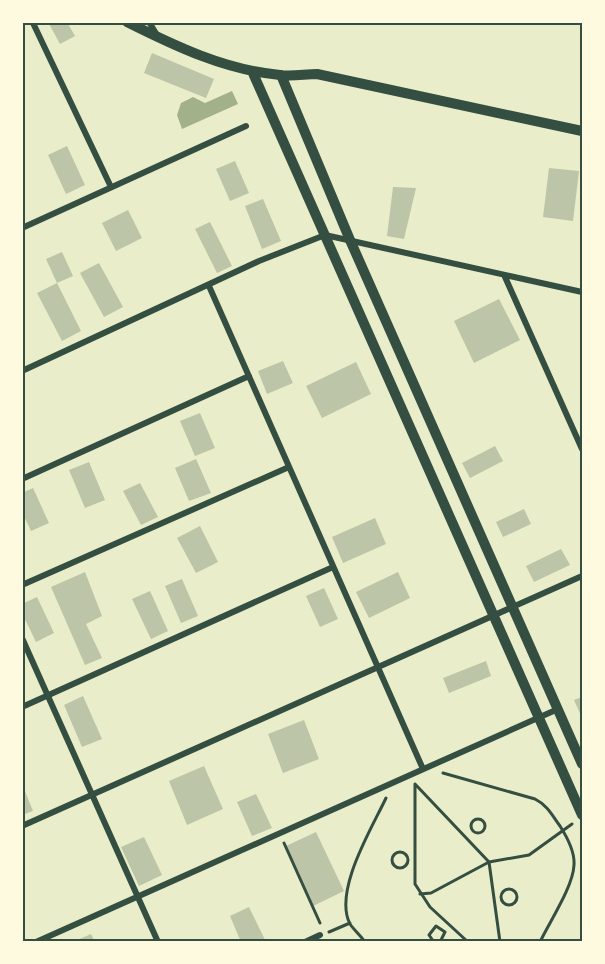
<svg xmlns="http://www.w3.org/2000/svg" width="605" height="964" font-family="Overpass,sans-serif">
  <rect width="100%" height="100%" fill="#e9edc9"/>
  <!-- water -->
  <path fill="#a3b18a" d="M232,91l6,13 -56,25 -5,-14 4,-12 12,-6 12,6z"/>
  <!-- building -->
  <path fill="#bcc5a7" d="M48,22h19l8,14 -15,8z
    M152,53l62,26 -8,19 -62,-25z
    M67,146l18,39 -19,9 -18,-39z
    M235,161l14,32 -19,8 -14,-32z
    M549,168l30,3 -6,50 -30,-4z
    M393,187l23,1 -12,51 -17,-3z
    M263,199l18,42 -19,8 -17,-43z
    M128,210l14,28 -26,13 -14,-28z
    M210,222l22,44 -15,7 -22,-44z
    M62,252l11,24 -16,7 -11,-24z
    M99,263l24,44 -19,10 -24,-44z
    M57,283l24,48 -19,10 -25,-48z
    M499,299l21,41 -46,23 -20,-42z
    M283,361l10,22 -26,11 -9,-23z
    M356,362l15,32 -49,24 -16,-32z
    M200,413l15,35 -20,8 -15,-35z
    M495,446l8,15 -33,17 -8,-15z
    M196,459l15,34 -22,8 -14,-33z
    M89,462l16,38 -20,8 -16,-38z
    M140,483l18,34 -17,8 -18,-34z
    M33,488l16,35 -18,8 -9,-19v-19z
    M524,509l7,15 -28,13 -7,-15z
    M375,518l11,26 -43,19 -11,-26z
    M200,526l18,36 -22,11 -19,-35z
    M561,549l9,16 -36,17 -8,-16z
    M85,572l17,44 -16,8 16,34 -17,7 -34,-78z
    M398,572l12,26 -41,20 -13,-26z
    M182,579l16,37 -17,7 -16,-37z
    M324,588l14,31 -18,8 -14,-31z
    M150,591l18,40 -17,8 -19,-40z
    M37,597l17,36 -18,9 -14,-29v-9z
    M486,661l5,15 -42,17 -6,-15z
    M83,696l19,43 -20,8 -18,-42z
    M582,697v21l-8,-18z
    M304,720l15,39 -36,14 -15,-39z
    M204,766l19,43 -36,16 -18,-44z
    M22,784l11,27 -11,4z
    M256,794l16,34 -20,8 -15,-34z
    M316,832l28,59 -31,15 -27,-60z
    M144,837l18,38 -23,11 -18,-39z
    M249,907l17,35h-25l-11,-26z
    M91,934l4,8h-22z"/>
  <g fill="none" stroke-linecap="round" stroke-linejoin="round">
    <!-- path -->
    <path stroke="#344e41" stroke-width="3" d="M443,773l92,26c12,6 17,16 25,27 7,11 15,26 14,39 -1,22 -24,56 -34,77
      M415,784l74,78 11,80
      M415,784v100l15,23 38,35
      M471 826a7 7 0 1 1 14 0a7 7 0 1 1-14 0Z
      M284,843l36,80
      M392 860a8 8 0 1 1 16 0a8 8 0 1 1-16 0Z
      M501 897a8 8 0 1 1 16 0a8 8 0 1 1-16 0Z
      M420,894l11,-1 58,-31 40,-7 43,-31
      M329,932l21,-9
      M365,942c-4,-6 -11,-12 -15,-18 -17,-33 22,-96 36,-126
      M434,942l-5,-7 7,-9 9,6 -5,10"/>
    <!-- minor -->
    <path stroke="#344e41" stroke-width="6" d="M149,22l8,13
      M33,23l78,164
      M22,228l224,-102
      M505,277l77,172
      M209,286l214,483
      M22,371l237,-110 66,-26 257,57
      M22,479l227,-103
      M22,585l267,-118
      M22,638l136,304
      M22,707l311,-140
      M22,826l560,-250
      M36,942l522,-233
      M305,942l15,-7"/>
    <!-- tertiary -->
    <path stroke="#344e41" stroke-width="10" d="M127,22c48,24 98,48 153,53 12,2 25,-1 37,-1l265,57
      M252,71l330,744
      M281,75l69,165 232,524"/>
  </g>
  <!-- border -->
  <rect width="605" height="964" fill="none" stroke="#fefae0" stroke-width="48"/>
  <rect x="24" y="24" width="557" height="916" fill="none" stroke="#344e41" stroke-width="2"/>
</svg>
